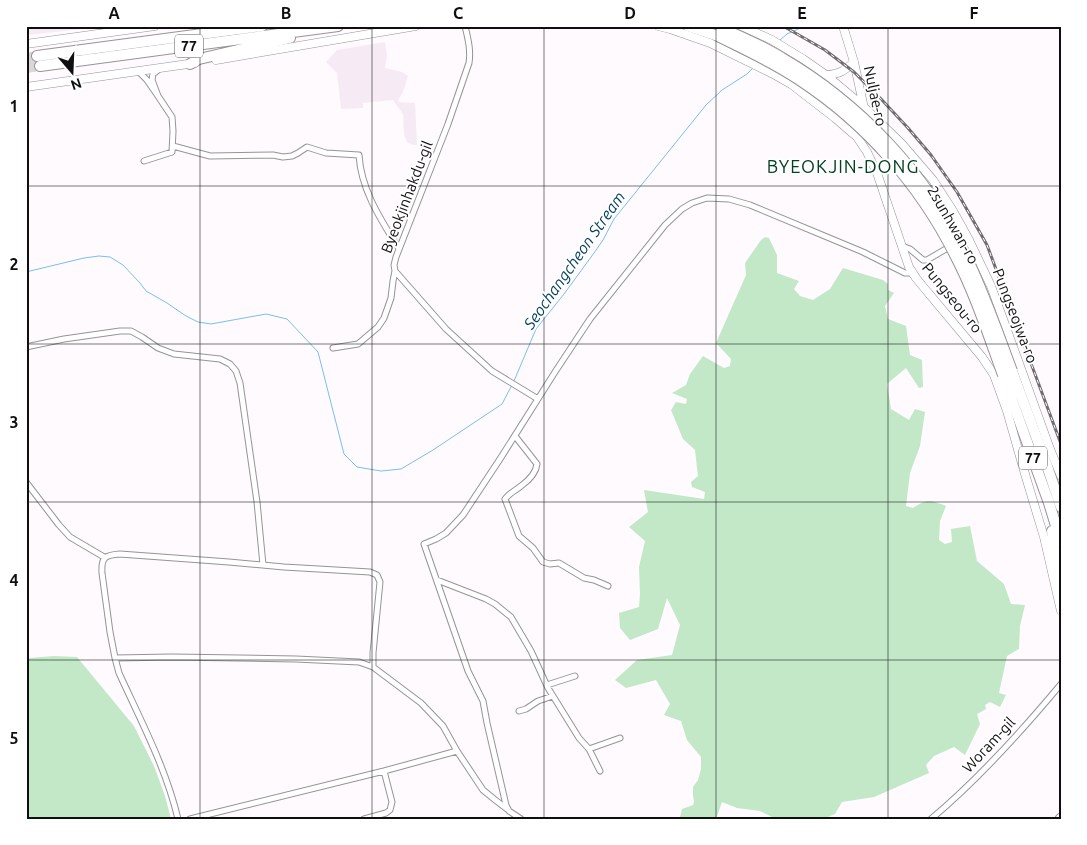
<svg xmlns="http://www.w3.org/2000/svg" width="1087" height="845" font-family="Ubuntu,sans-serif">
  <rect width="100%" height="100%" fill="#fefafe"/>
  <!-- built -->
  <path fill="#f6ebf5" d="M30,26h79l-82,9 1,-5z
    M385,42l2,14 -2,12 17,4 6,4 -5,16 -5,8 1,2 16,1 2,42h-4l-6,-3 -3,-8 -1,-20 -10,-14 -30,3v5l-22,1 -4,-36 -11,-11 11,-12z"/>
  <!-- green -->
  <path fill="#c2e8c7" d="M765,237l4,1 8,17v18l22,8 -5,8 6,7 13,4 17,-11 13,-21 40,12 5,4v6l6,3 -9,13 3,13 18,7 4,29 12,5 1,27 -4,1 -13,-20 -19,16 4,25 18,11 6,-11 10,3 -5,34 -10,27 -4,33 7,2c14,-9 17,-8 33,-2l-6,15 -1,19 6,4 7,-2 -1,-13 19,-3 7,35 27,23 7,20 14,1 -5,21 -1,23 -12,7 -8,37 7,2 -6,12 -10,-5 -5,3 1,4 -9,5 3,10 -15,31 -11,-8 -20,9 -8,9 3,8 -55,24 -32,5 -7,12 -12,5h-47l-16,-8 -23,-3 -15,-6 -6,17h-39l3,-2 2,-8 11,-4 1,-3 -1,-7v-8l5,-7 3,-11v-12l-14,-17 -6,-19 -17,-6 6,-11 -14,-24 -30,8 -11,-8 22,-20 35,-5 8,-30 -13,-27 -9,31 -28,11 -10,-12 -1,-15 20,-6 1,-13 -1,-27 6,-26 -16,-14 19,-15 -4,-22 60,9 1,-7 -13,-5 -1,-5 7,-6 -3,-26 -12,-11 -12,-29 5,-8 10,2 1,-5 -15,-6 14,-8 4,-11 13,-18 21,12 6,-2 1,-7 -15,-16 30,-68 -1,-12 16,-23z
    M54,656l23,1 57,69 20,40 11,30 6,23h-145v-158l3,-3z"/>
  <g fill="none" stroke-linecap="round" stroke-linejoin="round">
    <!-- stream -->
    <path stroke="#77c0ee" stroke-width="1" d="M780,40l7,-6 18,-8
      M26,272l58,-14 15,-2 11,1 13,8 17,18 6,8 21,12 19,13 12,6 13,2 55,-10 21,5 31,33 26,102 13,13 24,4 20,-2 32,-19 69,-46 10,-19
      M514,381l22,-52 28,-35 30,-41 9,-13 11,-21 92,-114 16,-15 25,-16 6,-6"/>
    <!-- highway-tunnel -->
    <path stroke="#dad7da" stroke-width="10" stroke-dasharray="10 5" stroke-linecap="butt" d="M26,58l11,-2
      M26,68l14,-2"/>
    <defs>
      <path id="street" d="M26,27l1,-1
        M138,71l9,9 11,16 -6,-16 1,-6 5,-4
        M173,146l37,10 63,-1 10,2 9,-1 6,-3 9,-6 19,6 33,2c2,35 22,65 40,94
        M144,161l28,-9 1,-21 -1,-14 -14,-21
        M902,246l8,3 13,11h4l24,-14
        M395,271l51,58 46,42 46,28
        M26,347l38,-8 56,-8h11l11,6 16,11 16,6 46,5 10,5 6,7 4,12 17,119 6,63
        M333,348l25,-4 20,-17 6,-9 7,-20 2,-17 2,-10 -1,-6 2,-8 52,-133 21,-61c2,-13 -1,-24 -4,-37
        M515,436l22,28c-1,9 -9,17 -16,22 -6,5 -12,7 -16,13l14,37 14,12 10,14 7,2 9,-1 25,15 10,2 14,6
        M26,482l33,43 11,12 34,20
        M437,580l49,19 9,5 16,13 20,34 17,37 31,50 10,11 11,22
        M115,658l57,-1 124,2 63,3 14,5 48,36 22,23 14,25 26,39 11,9 13,10
        M547,685l28,-9
        M519,711l7,-2 12,-8 15,-5
        M589,749l31,-11
        M178,819c-12,-51 -37,-98 -59,-146l-4,-15 -5,-26 -8,-59c-1,-16 3,-18 18,-19l109,8 55,5 86,5 7,3 3,7 -7,71v14
        M190,819l194,-48 73,-20
        M364,819l22,-6 4,-3 2,-8 -8,-31
        M521,819l-12,-8 -3,-6 -19,-82 -4,-22 -15,-30 -44,-127 12,-5 10,-6 17,-18 37,-56 55,-87 35,-53 75,-94 17,-16 10,-6 15,-5 22,1 21,6 77,32 36,15 42,21h8
        M931,819c48,-40 90,-87 130,-135"/>
      <path id="secondary" d="M658,26l12,3 40,14 65,32 16,9 44,34 22,19 10,15 10,21 32,94 7,11 9,11 57,68 12,18 13,36 18,63 19,63 17,74
        M741,26l31,14 31,19 23,16 37,31 39,38 31,36 20,31 16,29 22,46 59,163 11,27
        M843,26l11,36 10,46
        M26,44l129,-18
        M216,60l200,-34
        M826,75c14,-1 18,-4 28,-13
        M26,87l169,-24"/>
      <path id="primary" d="M1060,819l1,-1"/>
      <path id="highway" d="M688,26l30,10
        M37,56l225,-30
        M190,64l9,-5 91,-21
        M40,66l298,-40
        M1012,371l35,95 14,41
        M1003,375l46,128 12,39
        M1052,531l3,26 6,24"/>
    </defs>
    <!-- street casing -->
    <use href="#street" stroke="#979397" stroke-width="7"/>
    <!-- secondary casing -->
    <use href="#secondary" stroke="#979397" stroke-width="9"/>
    <!-- primary casing -->
    <use href="#primary" stroke="#979397" stroke-width="11"/>
    <!-- highway casing -->
    <use href="#highway" stroke="#979397" stroke-width="12"/>
    <!-- street -->
    <use href="#street" stroke="#fff" stroke-width="5"/>
    <!-- secondary -->
    <use href="#secondary" stroke="#fff" stroke-width="8"/>
    <!-- primary -->
    <use href="#primary" stroke="#fff" stroke-width="9"/>
    <!-- highway -->
    <use href="#highway" stroke="#fff" stroke-width="10"/>
    <defs>
      <path id="rail" d="M783,26l42,24 29,22 27,27 27,29 23,27 26,37 30,53 74,199"/>
    </defs>
    <!-- rail casing -->
    <use href="#rail" stroke="#6f6c6f" stroke-width="3"/>
    <!-- rail -->
    <use href="#rail" stroke="#fff" stroke-width="1" stroke-dasharray="4" stroke-linecap="butt"/>
    <defs>
      <path id="highway-bridge" d="M721,28c21,9 42,18 61,30 77,45 142,113 182,194 19,38 33,79 48,119
        M718,36c28,14 57,27 83,45 65,43 119,104 154,174 20,38 33,79 48,120"/>
    </defs>
    <!-- highway-bridge casing -->
    <use href="#highway-bridge" stroke="#979397" stroke-width="12" stroke-linecap="butt"/>
    <!-- highway-bridge -->
    <use href="#highway-bridge" stroke="#fff" stroke-width="10"/>
  </g>
  <!-- grid -->
  <path fill="none" stroke="#100f10" stroke-width="1" stroke-opacity="0.55" d="M200,26v793M372,26v793M544,26v793M716,26v793M888,26v793M26,186h1035M26,344h1035M26,502h1035M26,660h1035"/>
  <g text-anchor="middle" stroke-width="4" stroke-linejoin="round" paint-order="stroke">
    <!-- shield labels -->
    <g fill="#fff" stroke="#585758" stroke-width="1">
      <rect x="175" y="34.5" width="28" height="23" rx="4"/>
      <rect x="1019" y="446.5" width="28" height="23" rx="4"/>
    </g>
    <g font-size="14" font-weight="bold" fill="#100f10">
      <text x="189" y="51">77</text>
      <text x="1033" y="463">77</text>
    </g>
    <!-- street labels -->
    <g font-size="15" fill="#100f10" stroke="#fff">
      <text transform="translate(875 96) rotate(78)" y="5">Nuljae-ro</text>
      <text transform="translate(407 197) rotate(-69)" y="5">Byeokjinhakdu-gil</text>
      <text transform="translate(953 225) rotate(60)" y="5">2sunhwan-ro</text>
      <text transform="translate(952 298) rotate(51)" y="5">Pungseou-ro</text>
      <text transform="translate(1015 316) rotate(69)" y="5">Pungseojwa-ro</text>
      <text transform="translate(989 745) rotate(-47)" y="5">Woram-gil</text>
    </g>
    <!-- water labels -->
    <g font-size="16" font-style="italic" fill="#003d5b" stroke="#fff">
      <text transform="translate(574 260) rotate(-55)" y="6">Seochangcheon Stream</text>
    </g>
    <!-- quarter labels -->
    <g font-size="18" letter-spacing="1" fill="#034122" stroke="#fff">
      <text x="843" y="173">BYEOKJIN-DONG</text>
    </g>
  </g>
  <!-- border -->
  <rect width="1087" height="845" fill="none" stroke="#ffffff" stroke-width="55"/>
  <!-- north arrow -->
  <g transform="translate(72 72) rotate(161)" stroke="#ffffff" stroke-width="4" paint-order="stroke">
  <path d="M0-4L9 19L0 12L-9 19Z" fill="#100f10"/>
  <text y="-8" font-size="14" font-weight="bold" text-anchor="middle" fill="#100f10">N</text>
  </g>
  <rect x="28" y="28" width="1032" height="790" fill="none" stroke="#100f10" stroke-width="2"/>
  <g font-size="16" text-anchor="middle" font-weight="bold" fill="#100f10">
    <text x="114" y="19">A</text>
    <text x="286" y="19">B</text>
    <text x="458" y="19">C</text>
    <text x="630" y="19">D</text>
    <text x="802" y="19">E</text>
    <text x="974" y="19">F</text>
    <text x="14" y="112">1</text>
    <text x="14" y="270">2</text>
    <text x="14" y="428">3</text>
    <text x="14" y="586">4</text>
    <text x="14" y="744">5</text>
  </g>
</svg>
